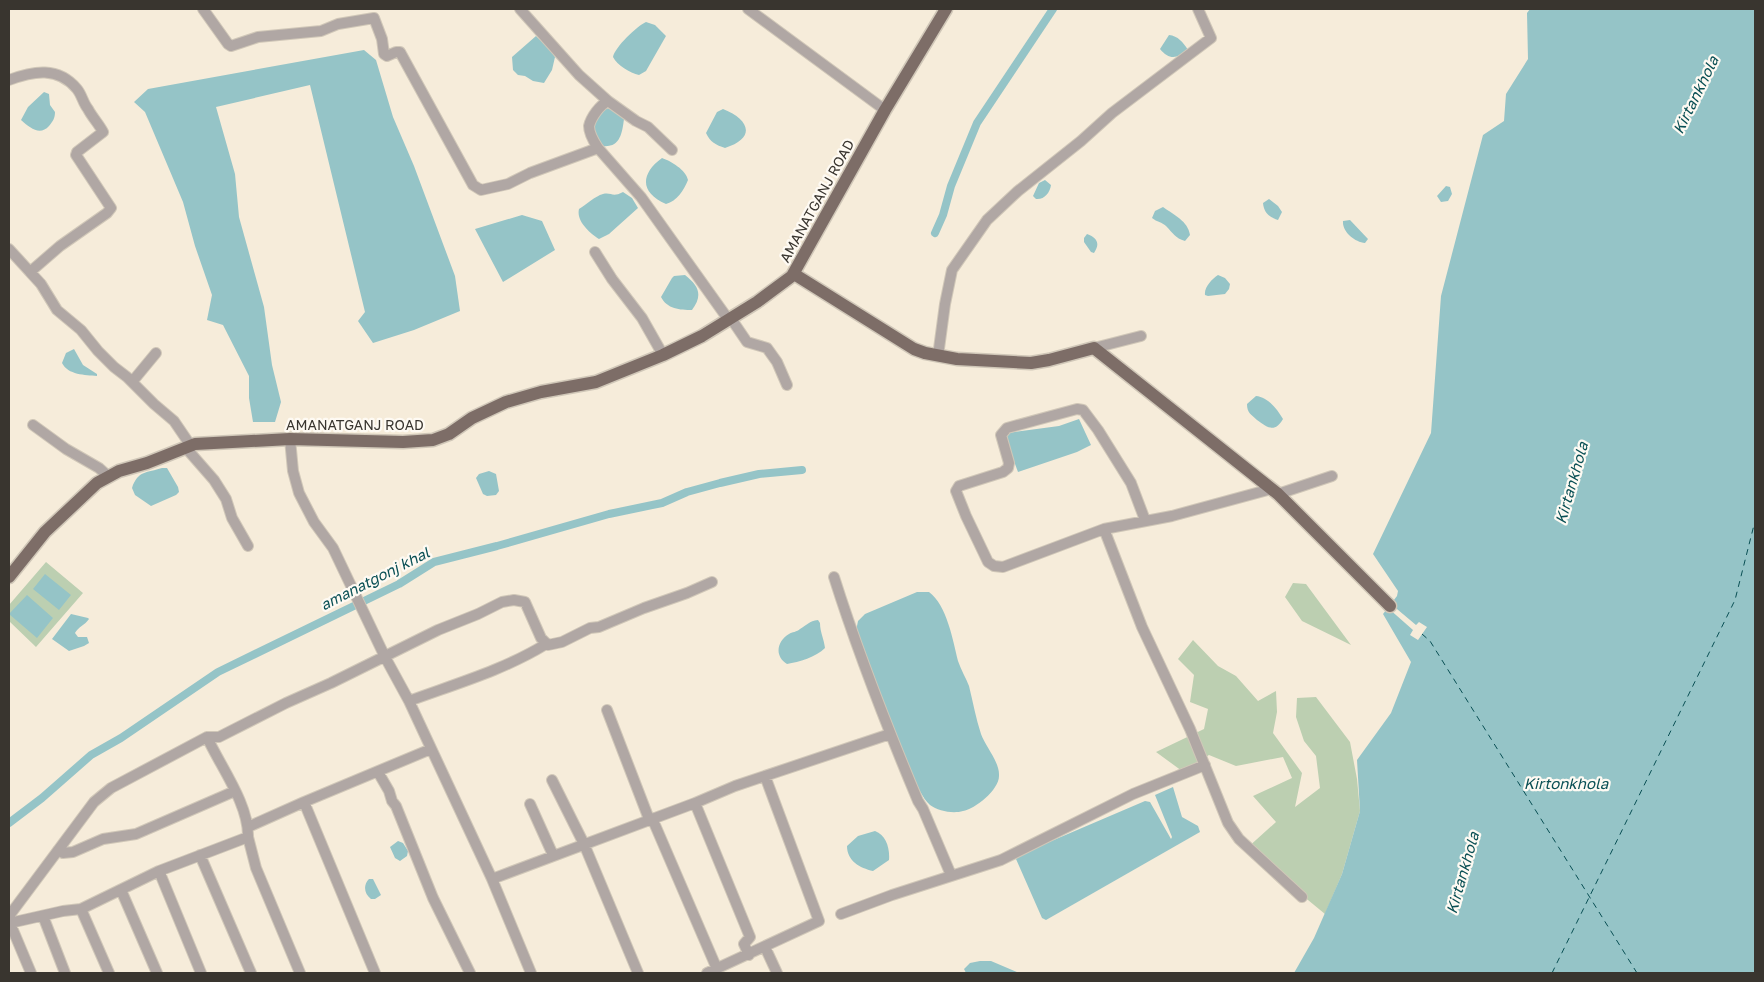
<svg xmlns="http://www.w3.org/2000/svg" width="1764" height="982" font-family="'Golos Text',sans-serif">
  <rect width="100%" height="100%" fill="#f6ecda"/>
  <!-- green -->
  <path fill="#bccfb1" d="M46,562l37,31 -47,54 -27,-26v-16z
    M1293,583l13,1 45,61 -49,-24 -17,-24z
    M1193,640l25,26 18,10 22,25 18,-10 1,21 -4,21 29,40 -7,34 25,-19 -4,-32 -12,-15 -8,-24 1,-19 19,-1 34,45 7,37 3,32 -18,63 -17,40 -79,-65 30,-27 -23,-26 39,-18 -9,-21 -47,9 -27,-11 -27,16 -26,-19 48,-23 4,-20 -18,-7 4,-27 -16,-16z"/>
  <!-- water -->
  <path fill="#95c4c7" d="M1530,9h225v964h-461l20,-35 28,-64 18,-63 -3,-51 34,-47 20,-51 -28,-48 14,-18 1,-5 -25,-37 58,-121 10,-137 42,-161 21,-14 2,-27 22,-35 -1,-46z
    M646,22l9,3 11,11 -20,35 -7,4c-9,-2 -22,-10 -26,-18 2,-10 24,-31 33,-35z
    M1169,35c9,1 14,7 19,15 -11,9 -19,10 -28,-1z
    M536,36l14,13 5,8 -3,13 -8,13 -11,-2 -8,-5 -7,-1 -5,-5 -1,-13z
    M364,50l12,10 17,57 21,49 41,110 5,35 -46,19 -41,13 -15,-22 7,-9 -55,-227 -94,22 19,67 4,43 25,90 8,58 9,37 -6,20h-22l-4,-24v-22l-26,-51 -16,-5 5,-25 -17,-49 -12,-44 -38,-90 -11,-10 14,-13z
    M44,92l5,2 1,11 5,7c0,6 -2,9 -6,14 -9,10 -19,2 -28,-6l7,-13z
    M606,106l16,10 2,3c-2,15 -4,29 -22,27l-10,-14 2,-9z
    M723,109c26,10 34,29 2,39 -9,-3 -15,-6 -19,-15l11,-21z
    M662,158c9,3 24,12 26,22 -4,10 -11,21 -22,24 -26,-11 -26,-30 -4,-46z
    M1045,180l6,5c-1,8 -7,15 -15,14l-3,-3 6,-13z
    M1446,186l4,1 2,7 -4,7 -7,1 -4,-6z
    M623,192l9,6 6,10 -29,26 -10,5c-9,-6 -23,-18 -20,-30 7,-4 16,-13 24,-15 9,-2 9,4 20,-2z
    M1269,199l9,7 4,6 -4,8c-9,-3 -14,-7 -15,-17z
    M1163,207c11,8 25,14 27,28l-5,6c-10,-3 -12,-8 -19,-15 -4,-4 -9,-4 -14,-8l3,-7z
    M522,215l20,6 13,29 -52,32 -28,-53z
    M1350,220l18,19 -3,4c-10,-1 -23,-11 -22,-22z
    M1087,234c11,4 13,10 7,19l-3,-1 -7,-10v-4z
    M685,275c14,11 18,20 7,35 -12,0 -25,-1 -31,-13l11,-19 2,-2z
    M1218,275l7,3 5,6 -1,5 -4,5 -17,2 -3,-1c-1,-8 7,-16 13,-20z
    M74,349l9,16 14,9v2c-12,-1 -29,-1 -35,-13l4,-10z
    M1256,396c12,1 21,13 27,23 -8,14 -15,9 -26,1 -6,-6 -10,-7 -10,-16z
    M1079,419l12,26 -14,7 -59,20 -13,-35 2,-4 52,-7z
    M162,468h5l11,19 1,5 -3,3 -25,11 -16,-11 -3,-7c6,-18 15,-15 30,-20z
    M489,471l7,3 3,17 -3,4 -9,1 -4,-2 -7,-16 3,-4z
    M45,574l26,21 -12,15 -26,-21z
    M917,592h12c18,13 24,49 29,69 3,9 8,17 11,25 4,16 7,33 12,48 4,12 19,28 18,42 0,14 -24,33 -36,35 -10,3 -25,0 -33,-6 -8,-7 -13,-21 -18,-29l-42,-105 -14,-40 2,-10 7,-7z
    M27,595l26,23 -16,20 -28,-24z
    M71,614l17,4 1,1c-4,6 -11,8 -14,14l3,4h9l2,6 -5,3 -15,5 -17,-12z
    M818,620l2,3c0,9 4,16 5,25 -9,9 -26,14 -38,16 -13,-8 -10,-23 2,-30 3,-2 8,-2 11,-5 7,-4 9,-8 18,-9z
    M1173,787l9,30 16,9 2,6 -154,88 -4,-2 -26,-59 5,-5 124,-53 5,1 21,37 1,-2 -17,-42z
    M875,831c11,4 15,17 14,29l-16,11c-13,-3 -26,-10 -26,-25l11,-10z
    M398,841l5,2 5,8 -1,5 -7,5 -5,-3 -5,-11z
    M369,879h4l8,16 -6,4h-4c-7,-5 -8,-14 -2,-20z
    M980,961h11l28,12h-53l-2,-4 6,-6z"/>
  <!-- pier -->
  <path fill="#f6ecda" d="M1391,604l25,21 3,-3 8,5 -9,13 -8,-5 3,-5 -25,-22z"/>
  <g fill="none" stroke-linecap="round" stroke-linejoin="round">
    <!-- canal -->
    <path stroke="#95c4c7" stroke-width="8" d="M935,233l8,-18 8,-29 26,-63 76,-114
      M9,823l33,-25 49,-43 30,-17 97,-66 181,-88 35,-22 63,-16 112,-32 53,-11 25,-11 33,-9 39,-9 43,-4"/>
    <!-- ferry -->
    <path stroke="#094f54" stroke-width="1" stroke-dasharray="6 5" stroke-linecap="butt" d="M1422,634l8,7 207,332
      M1552,973l183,-373 20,-79"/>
    <defs>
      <path id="minor" d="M203,9l25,35 3,2 27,-9 63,-6 17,-7 36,-6 8,21 2,15 3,2 9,-4h4l73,133 8,5 27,-6 22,-11 68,-25 43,49 87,122
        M520,9l59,66 29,26
        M748,9l137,101
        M9,80c24,-9 49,-14 68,9 5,6 6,14 11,20 4,8 11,15 15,23l-26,20 -1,3 35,53 -4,5 -47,33 -30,26 -21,-23
        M598,148c-4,-6 -9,-14 -9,-22 2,-9 11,-21 19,-25l28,20 12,6 24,23
        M595,252l17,27 30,39 21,37
        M30,272l11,12 16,26 24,20 17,21 16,16 13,10 27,27 20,17 17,25
        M730,317l17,25 20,6 10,14 10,23
        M1094,348l47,-12
        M938,356l7,-52 7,-34 35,-50 31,-29 63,-50 31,-28 99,-75 -13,-29
        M132,382l24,-29
        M33,425l33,24 33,19 10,9
        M290,439l3,32 6,22 15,29 19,26 52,109 24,44 83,178 39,94
        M186,448l28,32 12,19 6,19 16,28
        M1278,494l54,-18
        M1145,520l-14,-37 -33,-53 -15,-20 -6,-1 -70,19 -6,7 8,28 -1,5 -5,4 -44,14 -3,5 10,25 22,46 6,4 9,1 101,-38 68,-13 99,-27
        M1104,529l38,98 48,102 38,94 11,16 63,58
        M834,577c24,76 53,150 84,224l5,8 28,66
        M409,701c46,-17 95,-31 137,-57
        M607,710l42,109
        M378,772l11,19 3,10 4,5 37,92 37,75
        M552,780l32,64 54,129
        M695,803l55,134 -6,7 5,11
        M530,804l23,51
        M652,818l65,151
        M248,827l56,-25
        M248,837l8,31 44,105
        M58,850l5,3 10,-1 30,-13 33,-5 99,-43
        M200,855l51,118
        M159,871l42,102
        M492,879l203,-76 40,-17 155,-52
        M121,890l36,83
        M81,909l28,64
        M841,914l51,-19 109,-35 132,-66 72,-29
        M9,916l85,-114 17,-14 96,-51h12l67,-34 45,-20 107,-53 40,-16 24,-12 12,-2 11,2 16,36 7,7 14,-3 28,-14 9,-1 45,-19 43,-15 25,-11
        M43,916l22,57
        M765,947l12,26
        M31,973l-21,-50 53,-12 18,-2 78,-38 89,-34c1,-33 -28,-71 -41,-100
        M375,973l-71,-171 127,-53
        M707,973l112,-52 -54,-145"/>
      <path id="major" d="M794,274l120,75 11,4 32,6 74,4 18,-3 45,-12 184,146 112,112
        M9,577l36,-45 52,-49 22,-12 28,-8 48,-19 95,-5 113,3 30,-2 16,-6 23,-16 34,-16 35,-10 55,-10 67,-27 39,-19 55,-34 35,-26 93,-166 61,-101"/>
    </defs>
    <!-- minor casing -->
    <use href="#minor" stroke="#d0c7b8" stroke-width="12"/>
    <!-- major casing -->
    <use href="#major" stroke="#d0c7b8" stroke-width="15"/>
    <!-- minor -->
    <use href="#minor" stroke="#b0a7a4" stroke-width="10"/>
    <!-- major -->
    <use href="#major" stroke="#7d6d67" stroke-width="12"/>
  </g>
  <g text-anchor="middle" stroke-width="4.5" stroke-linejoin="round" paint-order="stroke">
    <!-- street labels -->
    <g font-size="14" fill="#39352f" stroke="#fefaf3">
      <text transform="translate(817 201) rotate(-61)" y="5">AMANATGANJ ROAD</text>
      <text x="355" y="430">AMANATGANJ ROAD</text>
    </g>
    <!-- water labels -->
    <g font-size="15" font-style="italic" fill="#094f54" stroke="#fefaf3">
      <text transform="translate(1696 95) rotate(-64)" y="5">Kirtankhola</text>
      <text transform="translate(1572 483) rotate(-74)" y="5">Kirtankhola</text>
      <text transform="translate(375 579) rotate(-27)" y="5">amanatgonj khal</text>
      <text x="1566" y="789">Kirtonkhola</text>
      <text transform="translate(1463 873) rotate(-74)" y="5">Kirtankhola</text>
    </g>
  </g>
  <!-- border -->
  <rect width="1764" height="982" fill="none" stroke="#39352f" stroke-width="20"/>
</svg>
